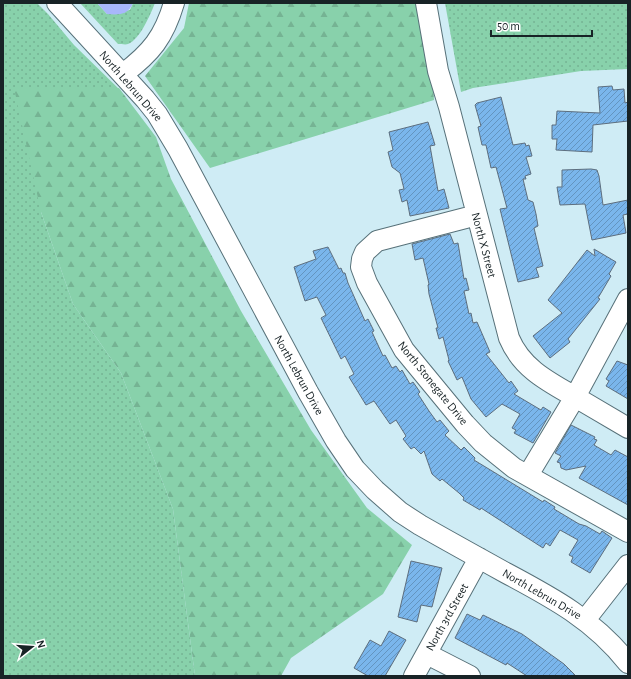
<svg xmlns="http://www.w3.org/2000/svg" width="631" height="679" font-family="'Alegreya Sans',sans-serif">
  <defs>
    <pattern id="green-dots" width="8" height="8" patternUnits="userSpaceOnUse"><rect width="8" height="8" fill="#88d1ab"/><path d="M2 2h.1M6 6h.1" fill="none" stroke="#75b393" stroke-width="1.8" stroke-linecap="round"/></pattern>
    <pattern id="forest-firs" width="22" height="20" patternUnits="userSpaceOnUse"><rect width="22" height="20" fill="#88d1ab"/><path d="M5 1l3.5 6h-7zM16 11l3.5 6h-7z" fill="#75b393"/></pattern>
    <pattern id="building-hatch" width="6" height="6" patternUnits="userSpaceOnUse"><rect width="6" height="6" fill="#7ab6ec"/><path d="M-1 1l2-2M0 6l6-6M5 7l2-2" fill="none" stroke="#6394bf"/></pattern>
  </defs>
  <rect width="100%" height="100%" fill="#cfecf5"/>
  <!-- green -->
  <path fill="url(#green-dots)" d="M3,3h34l11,11 26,31 45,44 -78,123 32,92 48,69 52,136 22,167h-192z
    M80,3h17l10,11 23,-4 3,-7h22c-4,10 -15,37 -27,41 -2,1 -7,0 -10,0z
    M445,3h183v66l-47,2 -108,17 -12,4z"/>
  <!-- forest -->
  <path fill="url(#forest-firs)" d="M189,3h227l17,80 1,17 -224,68 -65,-92 39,-48z
    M14,88h105l37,49 15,42 70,132 70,119 56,78 45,37 -29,49 -92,64 -10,18h-86l-22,-167 -52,-136 -48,-69 -32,-92z"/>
  <!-- water -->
  <path fill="#a8b7fb" d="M97,3h36c-5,12 -14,12 -26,11z"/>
  <!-- building -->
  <path fill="url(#building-hatch)" stroke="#5d6e7e" d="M612,86l1,4 11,-1 1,14 3,-1v19l-35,4 -1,27 -36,-2 1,-11h-5v-14h4l1,-14 43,2 -2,-26z
    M501,97l12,48 12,-2 1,3 3,-1 3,11 -6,1 5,17 -6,2 1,3h-3l5,21 5,2 3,12 2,12 -4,2 9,38 -7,2 3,9 -21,5 -18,-73 7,-1 -11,-41 -5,1 -5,-23h-4l-4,-18 3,-1 -6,-21 2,-2z
    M428,122l7,23 -5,1 8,45 6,-2 5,19 -39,8 -3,-16 -5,2 -3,-12 5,-1 -4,-16 -8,-6 -4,-15 5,-2 -4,-18z
    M591,169l6,1 2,6 4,29 25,-5v14l-5,1 3,18 -34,7 -7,-36 -25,1 -3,-18h5v-17z
    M450,234l4,10 4,-1 6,36 2,-1 3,12 -5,1 5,23 2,-1 2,10 4,-1 13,30 -4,2 23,29 2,-2 7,10 -4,3 27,16 2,-3 8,5 -18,31 -19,-10 2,-3 -4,-2 8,-14 -18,-10 -16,13 -15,-18 -9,-22 -5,3 -9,-19 1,-1 -6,-23 -4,2 -3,-11h2l-9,-34 -1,-9 1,-1 -6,-26 -8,2 -3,-16z
    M328,247l11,22 2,-1 2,5h2l3,10 17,38 3,-2 6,12 -2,1 11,24 2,-1 7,13 4,-2 4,6 2,-2 8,14 3,-2 7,10 -2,2 11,17 8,11 3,-2 9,11 -4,4 16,15 3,-3 11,11 -1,2 69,42 1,-2 11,7 -1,2 25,15 7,2 14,8 2,-3 10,7 -22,35 -19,-11 2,-5 -4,-2 9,-15 -18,-10 -10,16 -4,-3 -3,5 -62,-40 -1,2 -17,-10 1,-2 -5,-5 -17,-14 -2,2 -8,-7 -8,-23 -3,3 -7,-7 -3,2 -8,-10 3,-3 -10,-16 -6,4 -16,-23 -8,4 -17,-28 5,-3 -9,-18 -4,3 -20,-41 5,-3 -9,-18 -12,4 -11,-34 22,-8 -3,-8z
    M594,249l22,13 -7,12 2,2 -13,22 2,1 -32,40 2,3 -20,16 -17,-22 29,-23 -14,-13 39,-50 8,6z
    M617,361l11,4v34l-22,-13 3,-5 -3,-2z
    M571,425l24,12 -1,2 3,1 -3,5 17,10 4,-5 13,7v48l-49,-27 7,-12 -20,4 -5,-2 -1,-5 -3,-1 4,-6 -6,-3z
    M411,561l31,7 -10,39 -11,-2 -4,17 -19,-5z
    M467,614l13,6 3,-5 39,19 42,30 12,12h-49l-20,-13 -1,2 -51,-27z
    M389,631l17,9 -21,36h-17l-14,-8 16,-28 11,6z"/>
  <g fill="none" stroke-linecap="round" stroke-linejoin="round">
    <defs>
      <path id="minor" d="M57,3l88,96 12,15 21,35 130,243 28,49 19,28 20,21 25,22 20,13c28,16 57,32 86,48 47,25 88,47 122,90
        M426,3l12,68 11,36 60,231c13,31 40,44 68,60 17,10 34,20 51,30
        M123,74c28,-21 41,-37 51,-71
        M477,215l-100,26 -12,11 -3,7 -1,8 6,16 37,67 61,74 18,19 31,25 114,64
        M528,475l47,-78 53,-98
        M585,620l43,-55
        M427,654l43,22
        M414,676l65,-118"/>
    </defs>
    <!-- minor casing -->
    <use href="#minor" stroke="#577179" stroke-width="22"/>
    <!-- minor -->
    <use href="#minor" stroke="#fff" stroke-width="20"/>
  </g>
  <g text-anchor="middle" stroke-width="3" stroke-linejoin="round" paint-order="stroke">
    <!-- street labels -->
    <g font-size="12" fill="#182326" stroke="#fff">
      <text transform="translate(131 86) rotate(49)" y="4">North Lebrun Drive</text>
      <text transform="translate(484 245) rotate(75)" y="4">North X Street</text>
      <text transform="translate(299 375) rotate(61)" y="4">North Lebrun Drive</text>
      <text transform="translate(433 383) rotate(51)" y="4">North Stonegate Drive</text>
      <text transform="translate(542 594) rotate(30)" y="4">North Lebrun Drive</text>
      <text transform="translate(447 617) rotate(-61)" y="4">North 3rd Street</text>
    </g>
  </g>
  <!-- border -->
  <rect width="631" height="679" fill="none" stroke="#182326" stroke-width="8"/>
  <!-- north arrow -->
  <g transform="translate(32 647) rotate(73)" stroke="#ffffff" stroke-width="3" paint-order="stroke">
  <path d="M0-3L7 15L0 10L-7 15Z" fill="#182326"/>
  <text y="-6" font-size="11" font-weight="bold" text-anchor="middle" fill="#182326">N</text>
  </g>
  <!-- scale -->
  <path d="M491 30v6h101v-6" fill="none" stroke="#182326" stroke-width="2"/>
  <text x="497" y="30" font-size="12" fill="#182326" stroke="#ffffff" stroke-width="3" paint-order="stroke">50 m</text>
</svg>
